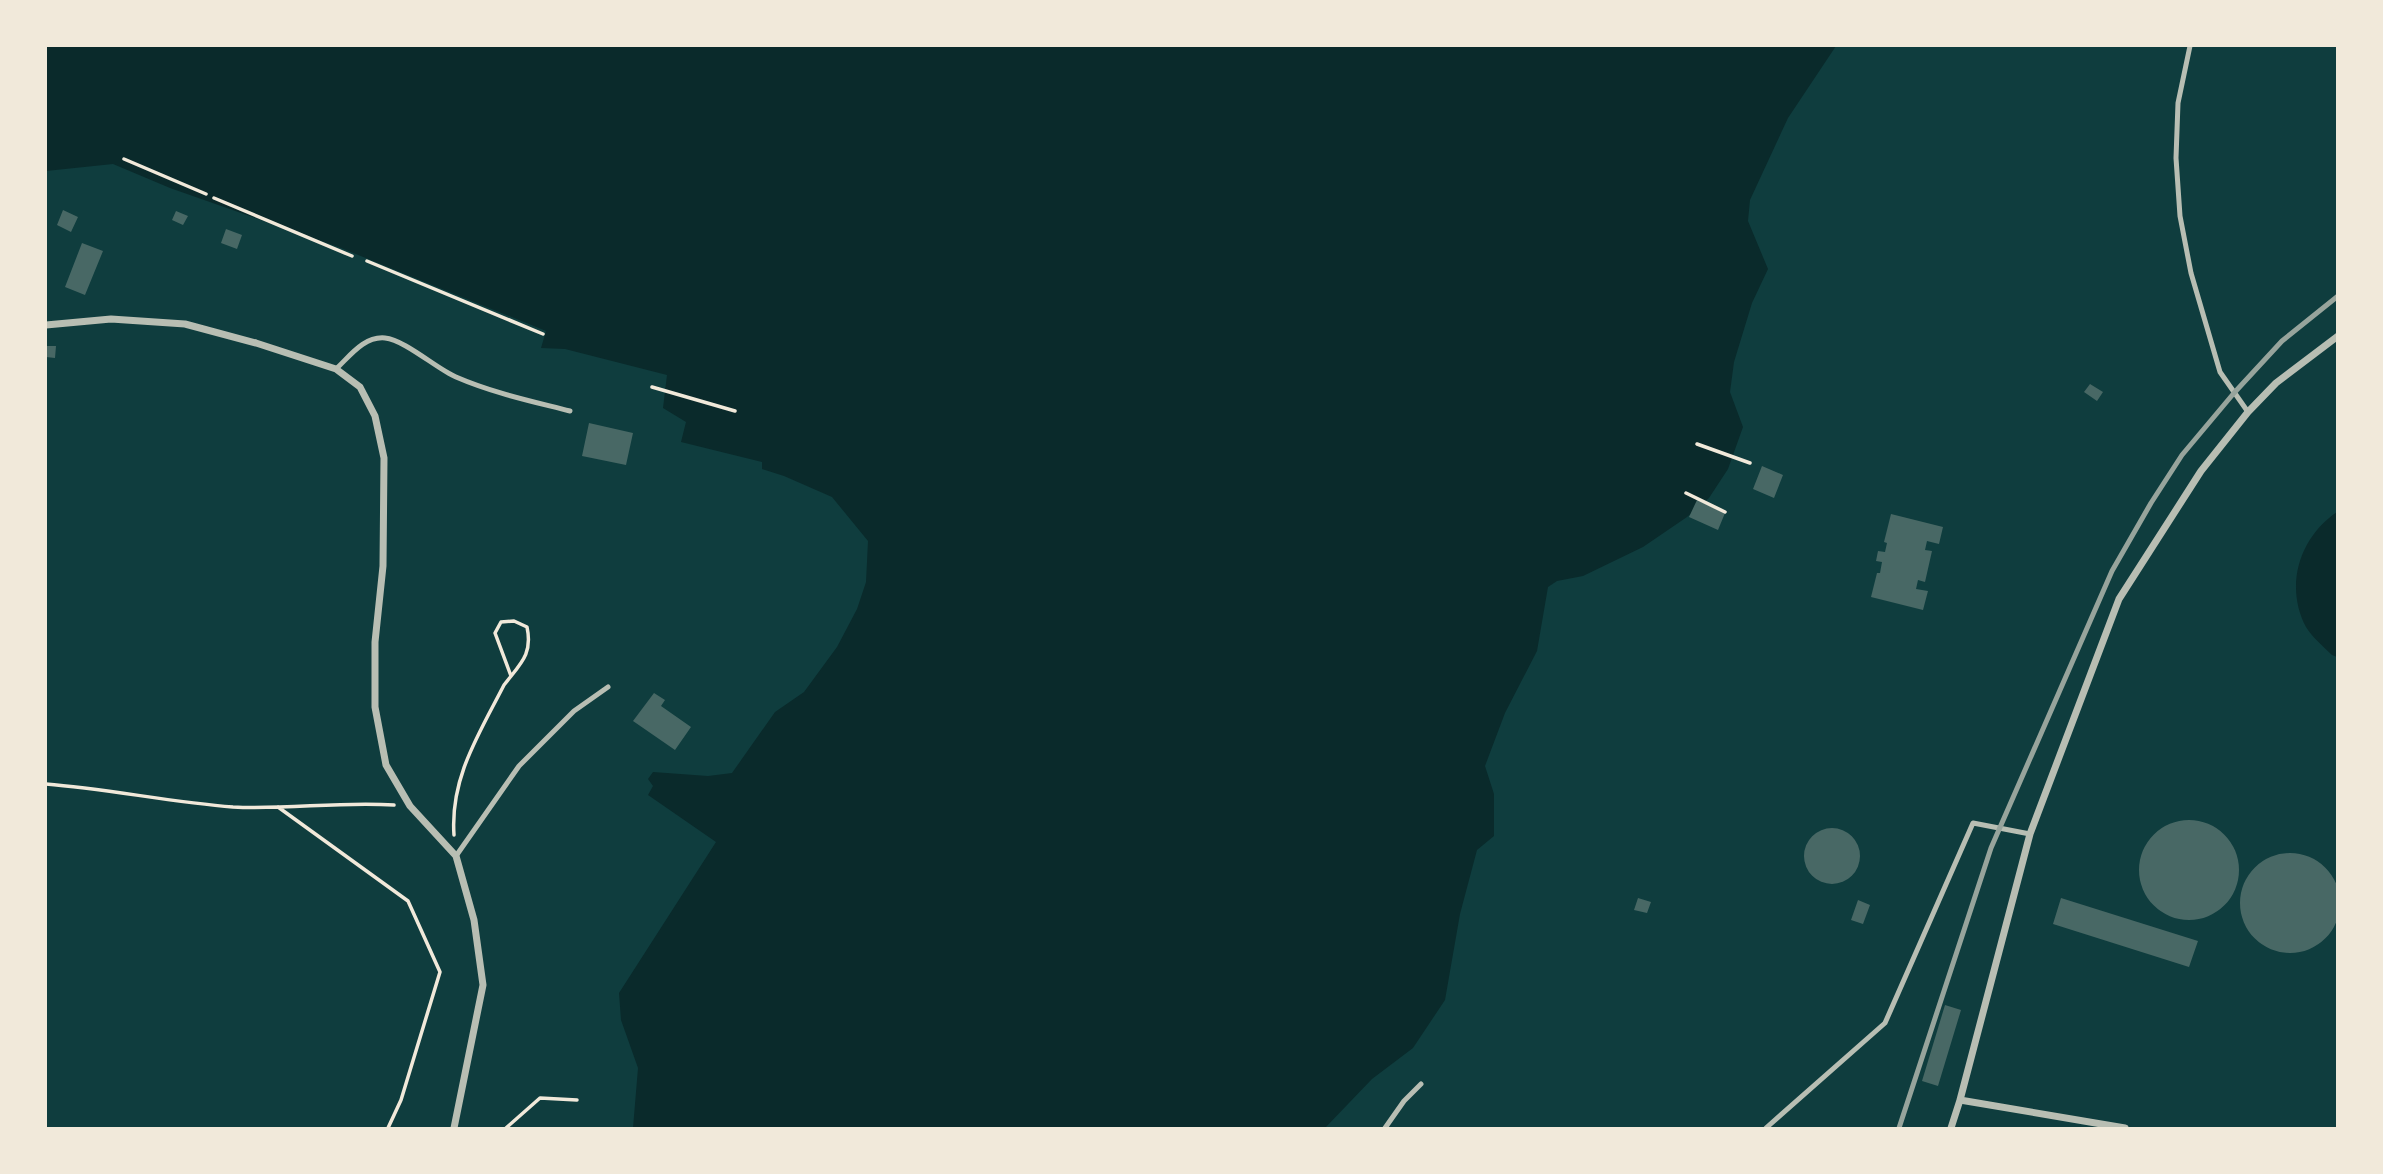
<svg xmlns="http://www.w3.org/2000/svg" width="2383" height="1174" font-family="'Varela Round',sans-serif">
  <rect width="100%" height="100%" fill="#0f3d3e"/>
  <!-- water -->
  <path fill="#0a2a2b" d="M46,46h1790l-48,72 -38,82 -2,21 20,48 -16,34 -18,59 -4,30 13,35 -15,42 -19,29 -22,19 -44,30 -60,29 -26,5 -9,6 -11,64 -32,62 -20,53 9,28v42l-17,14 -17,64 -15,86 -32,48 -41,31 -47,49h-692l5,-60 -17,-48 -2,-27 97,-151 -68,-47 5,-9 -5,-7 5,-7 55,4 24,-3 43,-61 29,-20 33,-45 20,-38 9,-27 2,-41 -36,-44 -48,-21 -22,-7v-7l-81,-20 5,-20 -23,-14 4,-33 -102,-26 -24,-1 5,-17 -205,-83 -171,-60 -57,-24 -67,7z
    M2337,512v145l-5,-2c-8,-8 -20,-18 -26,-28 -22,-42 -6,-90 31,-115z"/>
  <!-- building -->
  <path fill="#486865" d="M63,210l15,7 -7,15 -14,-7z
    M176,211l12,5 -5,9 -11,-5z
    M226,229l16,6 -5,14 -16,-6z
    M82,243l21,8 -18,44 -20,-8z
    M46,346h10l-1,12 -9,-1z
    M2090,384l13,8 -6,9 -13,-9z
    M589,423l44,10 -7,32 -44,-9z
    M1762,466l21,9 -9,23 -21,-9z
    M1697,500l28,13 -7,17 -29,-13z
    M1891,514l52,13 -4,17 -12,-3 -2,9 7,1 -7,31 -7,-2 -2,9 12,2 -5,19 -52,-13 6,-24h3l2,-11 -6,-1 2,-10 7,1 2,-9 -3,-1z
    M654,693l11,7 -4,6 30,21 -16,23 -42,-29z
    M2139 870a50 50 0 1 1 100 0a50 50 0 1 1-100 0Z
    M1804 856a28 28 0 1 1 56 0a28 28 0 1 1-56 0Z
    M2240 903a50 50 0 1 1 100 0a50 50 0 1 1-100 0Z
    M1638,898l13,4 -4,11 -13,-3z
    M2061,898l137,43 -9,26 -136,-43z
    M1858,900l12,5 -7,19 -12,-4z
    M1945,1005l16,5 -23,76 -16,-5z"/>
  <g fill="none" stroke-linecap="round" stroke-linejoin="round">
    <!-- path -->
    <path stroke="#f1e9da" stroke-width="3.5" d="M124,159l82,35
      M214,198l138,58
      M367,261l176,73
      M652,387l83,24
      M1697,444l53,19
      M1686,493l39,19
      M46,784c62,5 124,18 187,23 54,3 107,-6 161,-2
      M278,807l130,94 32,71 -39,128 -13,28
      M454,835c-4,-57 25,-101 50,-150 16,-21 29,-30 23,-58l-13,-6 -13,1 -6,11 16,43
      M506,1128l34,-30 37,2"/>
    <!-- service -->
    <path stroke="#b8beb3" stroke-width="5" d="M2190,46l-12,57 -2,55 4,58 11,57 29,99 28,40
      M336,369c14,-13 28,-33 49,-31 20,2 52,31 71,39 37,16 75,24 114,34
      M456,856l63,-90 55,-55 34,-24
      M1385,1128l19,-27 17,-17
      M1766,1128l119,-105 88,-200 57,11"/>
    <!-- minor -->
    <path stroke="#b8beb3" stroke-width="7" d="M46,325l65,-6 74,5 71,19 80,26 24,18 15,29 9,42 -1,108 -8,76v65l11,58 24,41 46,50 18,64 9,65 -29,143
      M1960,1100l70,-266 89,-235 82,-128 47,-59 28,-29 62,-47
      M1951,1128l9,-28 165,28"/>
    <!-- rail -->
    <path stroke="#97a49c" stroke-width="5" d="M1899,1128l92,-280 121,-277 39,-68 31,-48 52,-62 48,-52 56,-45"/>
  </g>
  <!-- border -->
  <rect width="2383" height="1174" fill="none" stroke="#f1e9da" stroke-width="94"/>
</svg>
